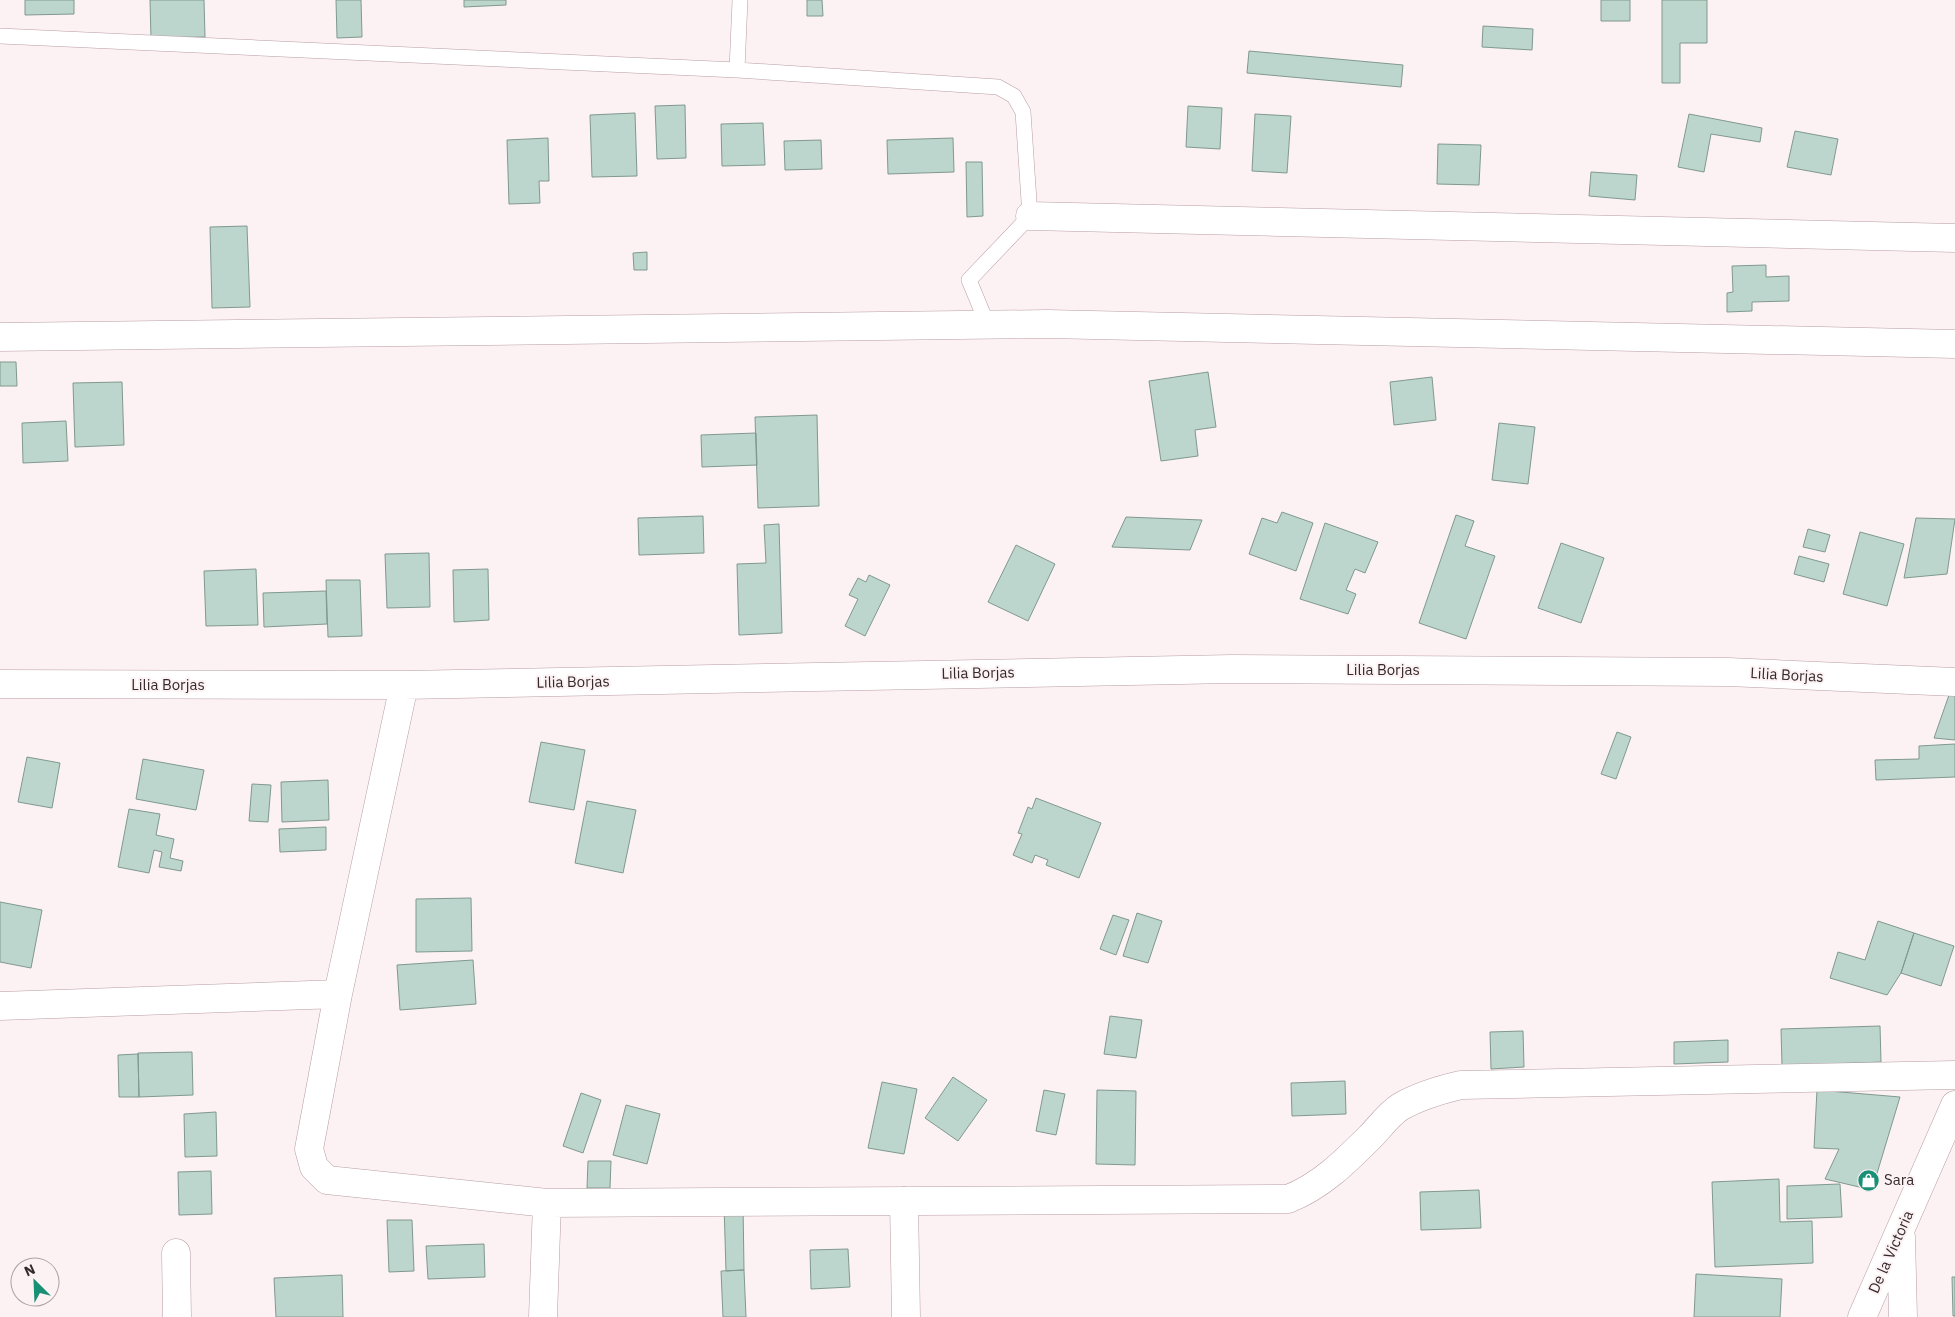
<svg xmlns="http://www.w3.org/2000/svg" width="1955" height="1317" font-family="'IBM Plex Sans',sans-serif">
  <rect width="100%" height="100%" fill="#fcf1f3"/>
  <!-- building -->
  <path fill="#bcd6cd" stroke="#809990" d="M25,0h49v14l-49,1z
    M150,0h54l1,37 -54,1z
    M336,0h25l1,37 -25,1z
    M464,0h42v5l-42,2z
    M807,0h15l1,16h-16z
    M1601,0h29v21h-29z
    M1662,0h45v43h-27v40h-18z
    M1483,26l50,3 -1,21 -50,-3z
    M1249,51l154,14 -2,22 -154,-14z
    M685,105l1,53 -29,1 -2,-53z
    M1188,106l34,2 -2,41 -34,-2z
    M635,113l2,63 -45,1 -2,-62z
    M1255,114l36,2 -4,57 -35,-2z
    M1689,114l73,14 -2,14 -49,-8 -7,38 -26,-5z
    M763,123l2,42 -43,1 -1,-42z
    M1795,131l43,8 -7,36 -44,-8z
    M548,138l1,43h-10l1,22 -31,1 -2,-64z
    M953,138l1,34 -66,2 -1,-34z
    M821,140l1,29 -37,1 -1,-29z
    M1438,144l43,1 -2,40 -42,-1z
    M966,162h16l1,54 -16,1z
    M1591,172l46,3 -2,25 -46,-4z
    M247,226l3,81 -38,1 -2,-81z
    M647,252v18h-13l-1,-17z
    M1766,265v12l23,-1v25l-37,1v9l-25,1v-19l6,-1 -1,-26z
    M0,362h16l1,24h-17z
    M1208,372l8,55 -21,3 3,26 -37,5 -12,-80z
    M1432,377l4,43 -42,5 -4,-43z
    M122,382l2,63 -49,2 -2,-64z
    M817,415l2,91 -61,2 -3,-91z
    M66,421l2,40 -45,2 -1,-40z
    M1499,423l36,4 -7,57 -36,-4z
    M756,433l1,32 -55,2 -1,-32z
    M1282,512l31,11 -17,48 -47,-17 13,-36 15,5z
    M1456,515l18,6 -9,25 30,10 -29,83 -47,-16z
    M703,516l1,37 -65,2 -1,-37z
    M1126,517l76,3 -12,30 -78,-3z
    M1916,518l39,1 -8,55 -43,4z
    M1325,523l53,19 -13,31 -10,-4 -9,21 10,4 -8,20 -48,-15z
    M779,524l3,109 -43,2 -2,-71 29,-1 -2,-38z
    M1808,529l22,6 -5,17 -22,-5z
    M1860,532l44,12 -17,62 -44,-12z
    M1561,543l43,15 -23,65 -43,-15z
    M1016,545l39,19 -27,57 -40,-19z
    M429,553l1,54 -43,1 -2,-54z
    M1799,556l30,8 -5,18 -30,-8z
    M256,569l2,56 -52,1 -2,-55z
    M488,569l1,51 -35,2 -1,-52z
    M869,575l21,10 -25,51 -20,-10 13,-27 -9,-4 9,-17 8,4z
    M326,580h34l2,56 -34,1z
    M326,591l1,33 -63,3 -1,-34z
    M1949,695h6v45l-21,-2z
    M1617,732l14,5 -15,42 -15,-5z
    M541,742l44,8 -11,60 -45,-8z
    M1955,744v33l-79,3 -1,-20 44,-1v-13z
    M27,757l33,6 -8,45 -34,-6z
    M143,759l61,11 -8,40 -60,-11z
    M328,780l1,40 -47,2 -1,-40z
    M252,784l19,1 -3,37 -19,-1z
    M1036,798l65,25 -22,55 -33,-13 2,-5 -13,-5 -3,8 -19,-8 9,-21 -4,-1 10,-26 4,2z
    M587,801l49,9 -13,63 -48,-10z
    M129,809l31,5 -4,21 18,4 -4,19 13,3 -2,10 -22,-4 3,-15 -8,-2 -5,23 -31,-6z
    M326,827v23l-46,2 -1,-23z
    M471,898l1,53 -56,1v-53z
    M0,902l42,8 -11,58 -31,-6z
    M1137,913l25,8 -14,42 -25,-7z
    M1113,915l16,5 -13,35 -16,-6z
    M1878,921l36,12 -13,40 -14,22 -57,-17 8,-26 27,8z
    M1914,933l40,13 -13,40 -40,-13z
    M473,960l3,44 -76,6 -3,-45z
    M1110,1016l32,4 -6,38 -32,-4z
    M1880,1026l1,36 -99,4 -1,-37z
    M1523,1031l1,36 -33,2 -1,-37z
    M1728,1040v22l-54,2v-22z
    M192,1052l1,43 -54,2 -1,-44z
    M138,1054l1,43h-20l-1,-42z
    M953,1077l34,23 -29,41 -33,-23z
    M1345,1081l1,33 -54,2 -1,-33z
    M882,1082l35,7 -13,65 -36,-6z
    M1044,1090l21,4 -9,41 -20,-4z
    M1097,1090l39,1 -1,74 -39,-1z
    M1817,1090l83,7 -28,93 -47,-11 14,-30 -25,-1z
    M581,1093l20,7 -18,53 -20,-7z
    M626,1105l34,9 -13,50 -34,-9z
    M216,1112l1,44 -32,1 -1,-43z
    M588,1161h23l-1,27h-23z
    M211,1171l1,43 -33,1 -1,-43z
    M1779,1179l1,43 32,-1 1,42 -98,4 -3,-85z
    M1840,1184l2,33 -55,2v-33z
    M1479,1190l2,38 -60,2 -1,-38z
    M724,1205h19l1,65 -18,1z
    M387,1220h25l2,51 -25,1z
    M484,1244l1,33 -57,2 -2,-33z
    M848,1249l2,38 -39,2 -1,-39z
    M744,1270l2,47h-23l-2,-46z
    M1696,1274l86,5 -2,38h-86z
    M342,1275l1,42h-67l-2,-39z
    M1952,1277h3v39h-2z"/>
  <g fill="none" stroke-linecap="round" stroke-linejoin="round">
    <defs>
      <path id="lane" d="M0,36l737,34 261,17 16,9 9,16 7,104 -61,64 19,46
        M737,70l3,-70"/>
      <path id="street" d="M1030,216l925,22
        M0,337l1047,-13 908,20
        M0,684l404,1 828,-16 496,3 227,10
        M404,685l-66,309 -29,155 5,18 13,13 220,23 741,-4c33,-13 57,-37 82,-62 9,-9 19,-23 30,-30 19,-11 39,-17 61,-22l494,-10
        M0,1006l338,-12
        M904,1201l2,116
        M176,1253l1,64
        M543,1317l4,-114"/>
      <path id="secondary" d="M1901,1237l2,80
        M1862,1317l93,-212"/>
    </defs>
    <!-- lane casing -->
    <use href="#lane" stroke="#b89ea3" stroke-width="16"/>
    <!-- street casing -->
    <use href="#street" stroke="#b89ea3" stroke-width="29"/>
    <!-- secondary casing -->
    <use href="#secondary" stroke="#b89ea3" stroke-width="29"/>
    <!-- lane -->
    <use href="#lane" stroke="#fff" stroke-width="15"/>
    <!-- street -->
    <use href="#street" stroke="#fff" stroke-width="28"/>
    <!-- secondary -->
    <use href="#secondary" stroke="#fff" stroke-width="28"/>
  </g>
  <!-- icons -->
  <defs>
    <symbol id="shop-disc" viewBox="-11 -11 22 22"><circle r="9.5" fill="#189075" stroke="#fcf1f3"/><path d="M-5-2.5h2.3a2.7 3.5 0 0 1 5.4 0H5L5.5 6h-11ZM-1.5-2.5h3a1.5 2.3 0 0 0-3 0Z" fill="#fff"/></symbol>
  </defs>
  <g fill-rule="evenodd">
    <use href="#shop-disc" x="1856" y="1168" width="25" height="25"/>
  </g>
  <g text-anchor="middle" stroke-width="4" stroke-linejoin="round" paint-order="stroke">
    <!-- street labels -->
    <g font-size="15" fill="#342a2c" stroke="#fcf1f3">
      <text x="1383" y="675">Lilia Borjas</text>
      <text transform="translate(978 673) rotate(-1)" y="5">Lilia Borjas</text>
      <text transform="translate(1787 675) rotate(3)" y="5">Lilia Borjas</text>
      <text transform="translate(573 682) rotate(-1)" y="5">Lilia Borjas</text>
      <text x="168" y="690">Lilia Borjas</text>
      <text transform="translate(1891 1252) rotate(-66)" y="5">De la Victoria</text>
    </g>
    <!-- poi labels -->
    <g font-size="15" fill="#342a2c" stroke="#fcf1f3" text-anchor="start">
      <text x="1884" y="1185">Sara</text>
    </g>
  </g>
  <!-- north arrow -->
  <g transform="translate(35 1282) rotate(336)"><circle r="24" fill="#fcf1f3" stroke="#aca1a3"/>
  <path d="M0-4L9 19L0 12L-9 19Z" fill="#189075"/>
  <text y="-8" font-size="14" font-weight="bold" text-anchor="middle" fill="#342a2c">N</text>
  </g>
</svg>
